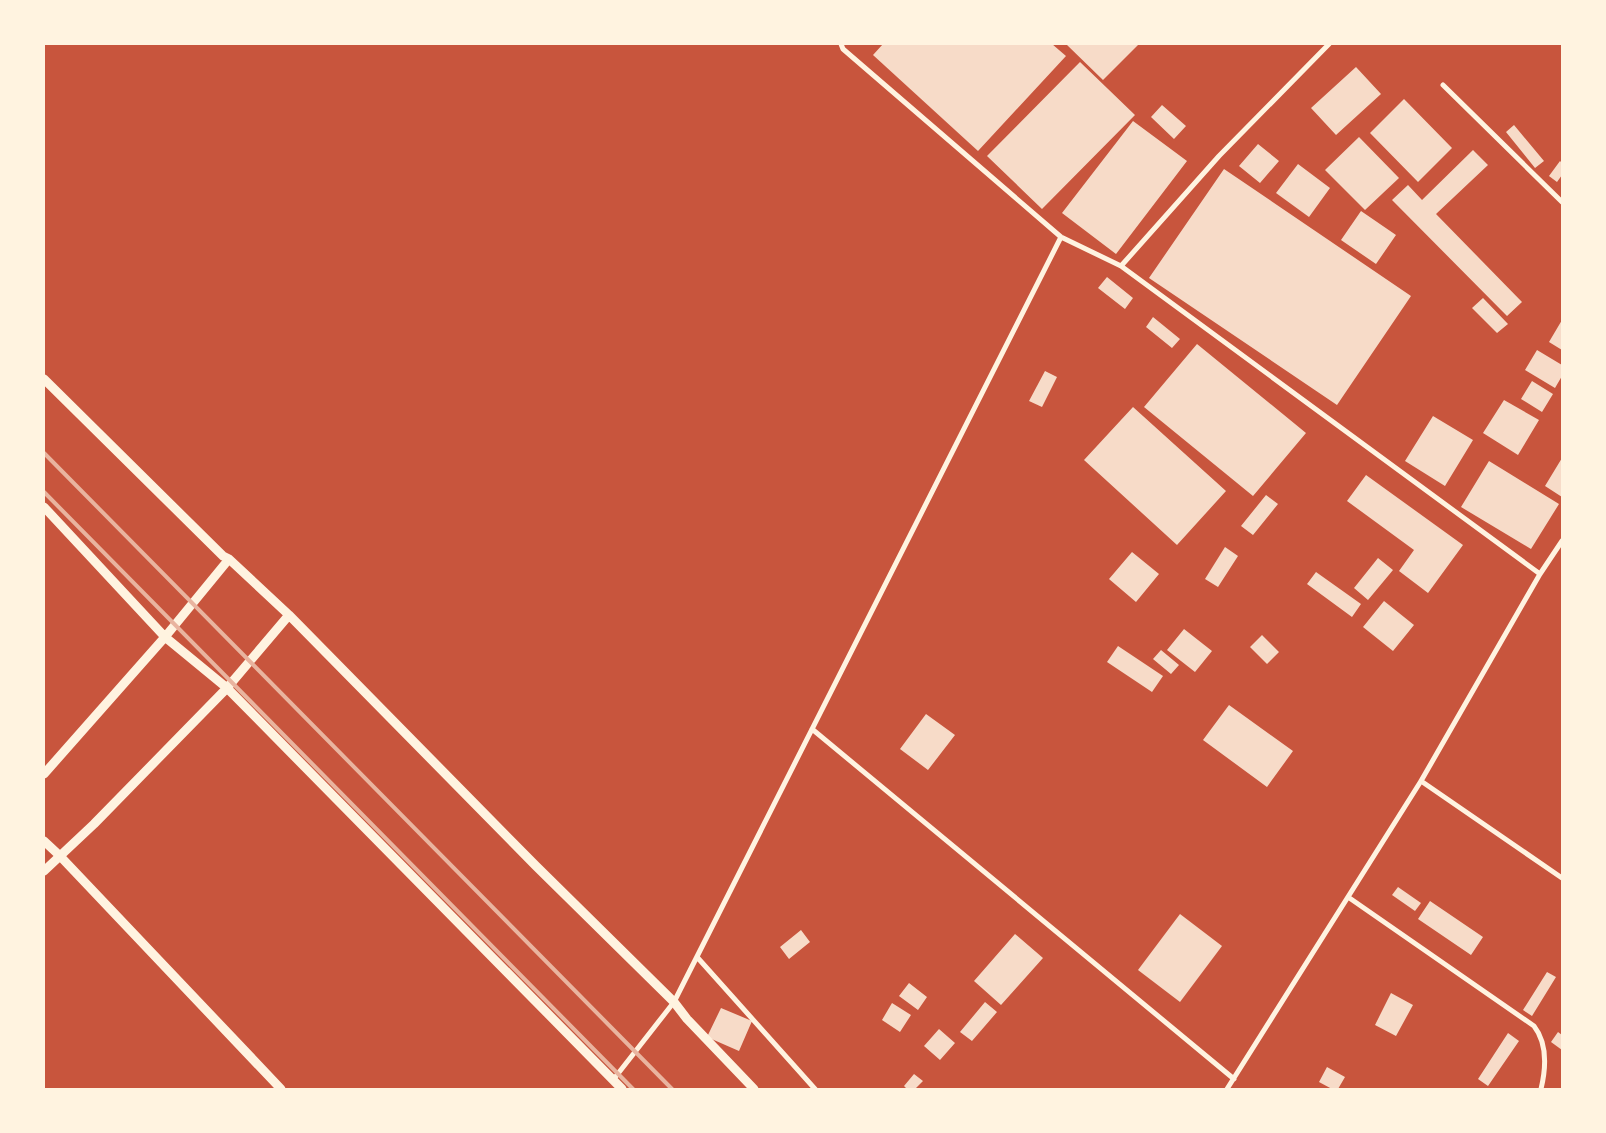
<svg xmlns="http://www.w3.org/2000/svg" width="1606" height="1133" font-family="Mulish,sans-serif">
  <rect width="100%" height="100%" fill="#c8553d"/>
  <!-- building -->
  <path fill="#f7dbc8" d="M883,44h169l14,12 -88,95 -105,-96z
    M1066,44h70l2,1 -35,35z
    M1080,62l55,53 -93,94 -55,-53z
    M1356,67l25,27 -45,41 -25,-27z
    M1404,99l48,49 -34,34 -48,-49z
    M1162,105l24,21 -12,13 -23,-22z
    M1133,121l54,40 -71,93 -54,-41z
    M1514,125l30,36 -9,7 -29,-36z
    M1359,137l40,41 -34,32 -40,-40z
    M1258,144l21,17 -19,22 -21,-17z
    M1473,150l15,15 -52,49 86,88 -15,14 -115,-116 16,-15 14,15z
    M1560,161l2,2v12l-5,7 -8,-6z
    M1298,164l32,24 -21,29 -33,-24z
    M1224,169l187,127 -74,109 -188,-127z
    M1361,211l35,24 -20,29 -35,-24z
    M1107,277l26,21 -8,11 -27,-21z
    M1483,298l25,26 -11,9 -25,-25z
    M1153,317l27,22 -8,9 -26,-21z
    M1562,320v30l-13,-8z
    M1197,344l109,89 -53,63 -109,-89z
    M1537,350l25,15v11l-7,12 -30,-18z
    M1045,371l12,6 -15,30 -13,-6z
    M1532,381l21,13 -11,18 -21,-13z
    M1504,400l35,20 -21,35 -35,-22z
    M1133,407l93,84 -49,54 -93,-85z
    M1433,416l40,24 -28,46 -40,-25z
    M1562,458v39l-17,-11z
    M1489,461l70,43 -28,45 -70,-42z
    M1366,475l97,70 -35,48 -29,-22 15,-21 -67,-49z
    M1266,495l12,9 -25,31 -12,-9z
    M1225,547l13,9 -20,31 -13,-8z
    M1132,552l27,22 -23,28 -27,-23z
    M1378,558l15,12 -25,30 -14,-12z
    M1316,572l45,32 -9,13 -45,-33z
    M1384,601l30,24 -21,26 -30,-24z
    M1184,629l28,22 -17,21 -28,-22z
    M1262,635l17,17 -12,12 -17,-17z
    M1118,646l45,30 -11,16 -45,-30z
    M1161,650l18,15 -8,9 -18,-15z
    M1229,705l64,46 -26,36 -64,-47z
    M926,714l29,21 -27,35 -28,-21z
    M1398,887l23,16 -6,8 -23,-16z
    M1430,901l53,36 -12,18 -53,-36z
    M1180,914l42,32 -42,56 -42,-32z
    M801,930l9,12 -21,17 -9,-12z
    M1015,934l28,24 -42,47 -27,-24z
    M1547,972l9,5 -24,39 -9,-6z
    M909,983l18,14 -9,13 -19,-14z
    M1391,993l22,12 -17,31 -21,-11z
    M985,1002l12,10 -25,29 -12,-9z
    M892,1003l19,12 -11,17 -18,-12z
    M721,1008l31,13 -13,30 -32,-14z
    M939,1029l16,14 -15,17 -16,-14z
    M1558,1032l4,3v15l-11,-8z
    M1508,1033l11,8 -31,45 -10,-7z
    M1327,1067l18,10 -7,12h-6l-13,-7z
    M914,1074l9,7 -8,8h-8l-3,-3z"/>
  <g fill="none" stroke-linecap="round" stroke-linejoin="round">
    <!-- minor -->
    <path stroke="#fff3e0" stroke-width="5" d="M841,44l2,5 218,188 60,29 419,308
      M1443,85l119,117
      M1121,266l98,-110 110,-112
      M812,729l422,350
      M1421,781l141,97
      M1348,897l186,129c14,18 12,42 7,63
      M697,957l118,132
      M613,1080l61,-78 387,-765
      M1227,1089l194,-308 119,-207 22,-33"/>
    <!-- tertiary -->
    <path stroke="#fff3e0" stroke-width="9" d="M44,379l179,177 6,3 60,56 247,251 138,136 13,17 67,70
      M44,507l121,130 62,51 395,401
      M44,774l121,-137 64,-78
      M44,841l15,14 222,234
      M44,871l50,-47 133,-136 62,-73"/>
    <!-- rail -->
    <path stroke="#e9b49f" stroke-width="4" d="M44,453l628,636
      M44,492l589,597"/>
  </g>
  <!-- border -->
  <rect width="1606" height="1133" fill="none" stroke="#fff3e0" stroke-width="90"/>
</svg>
